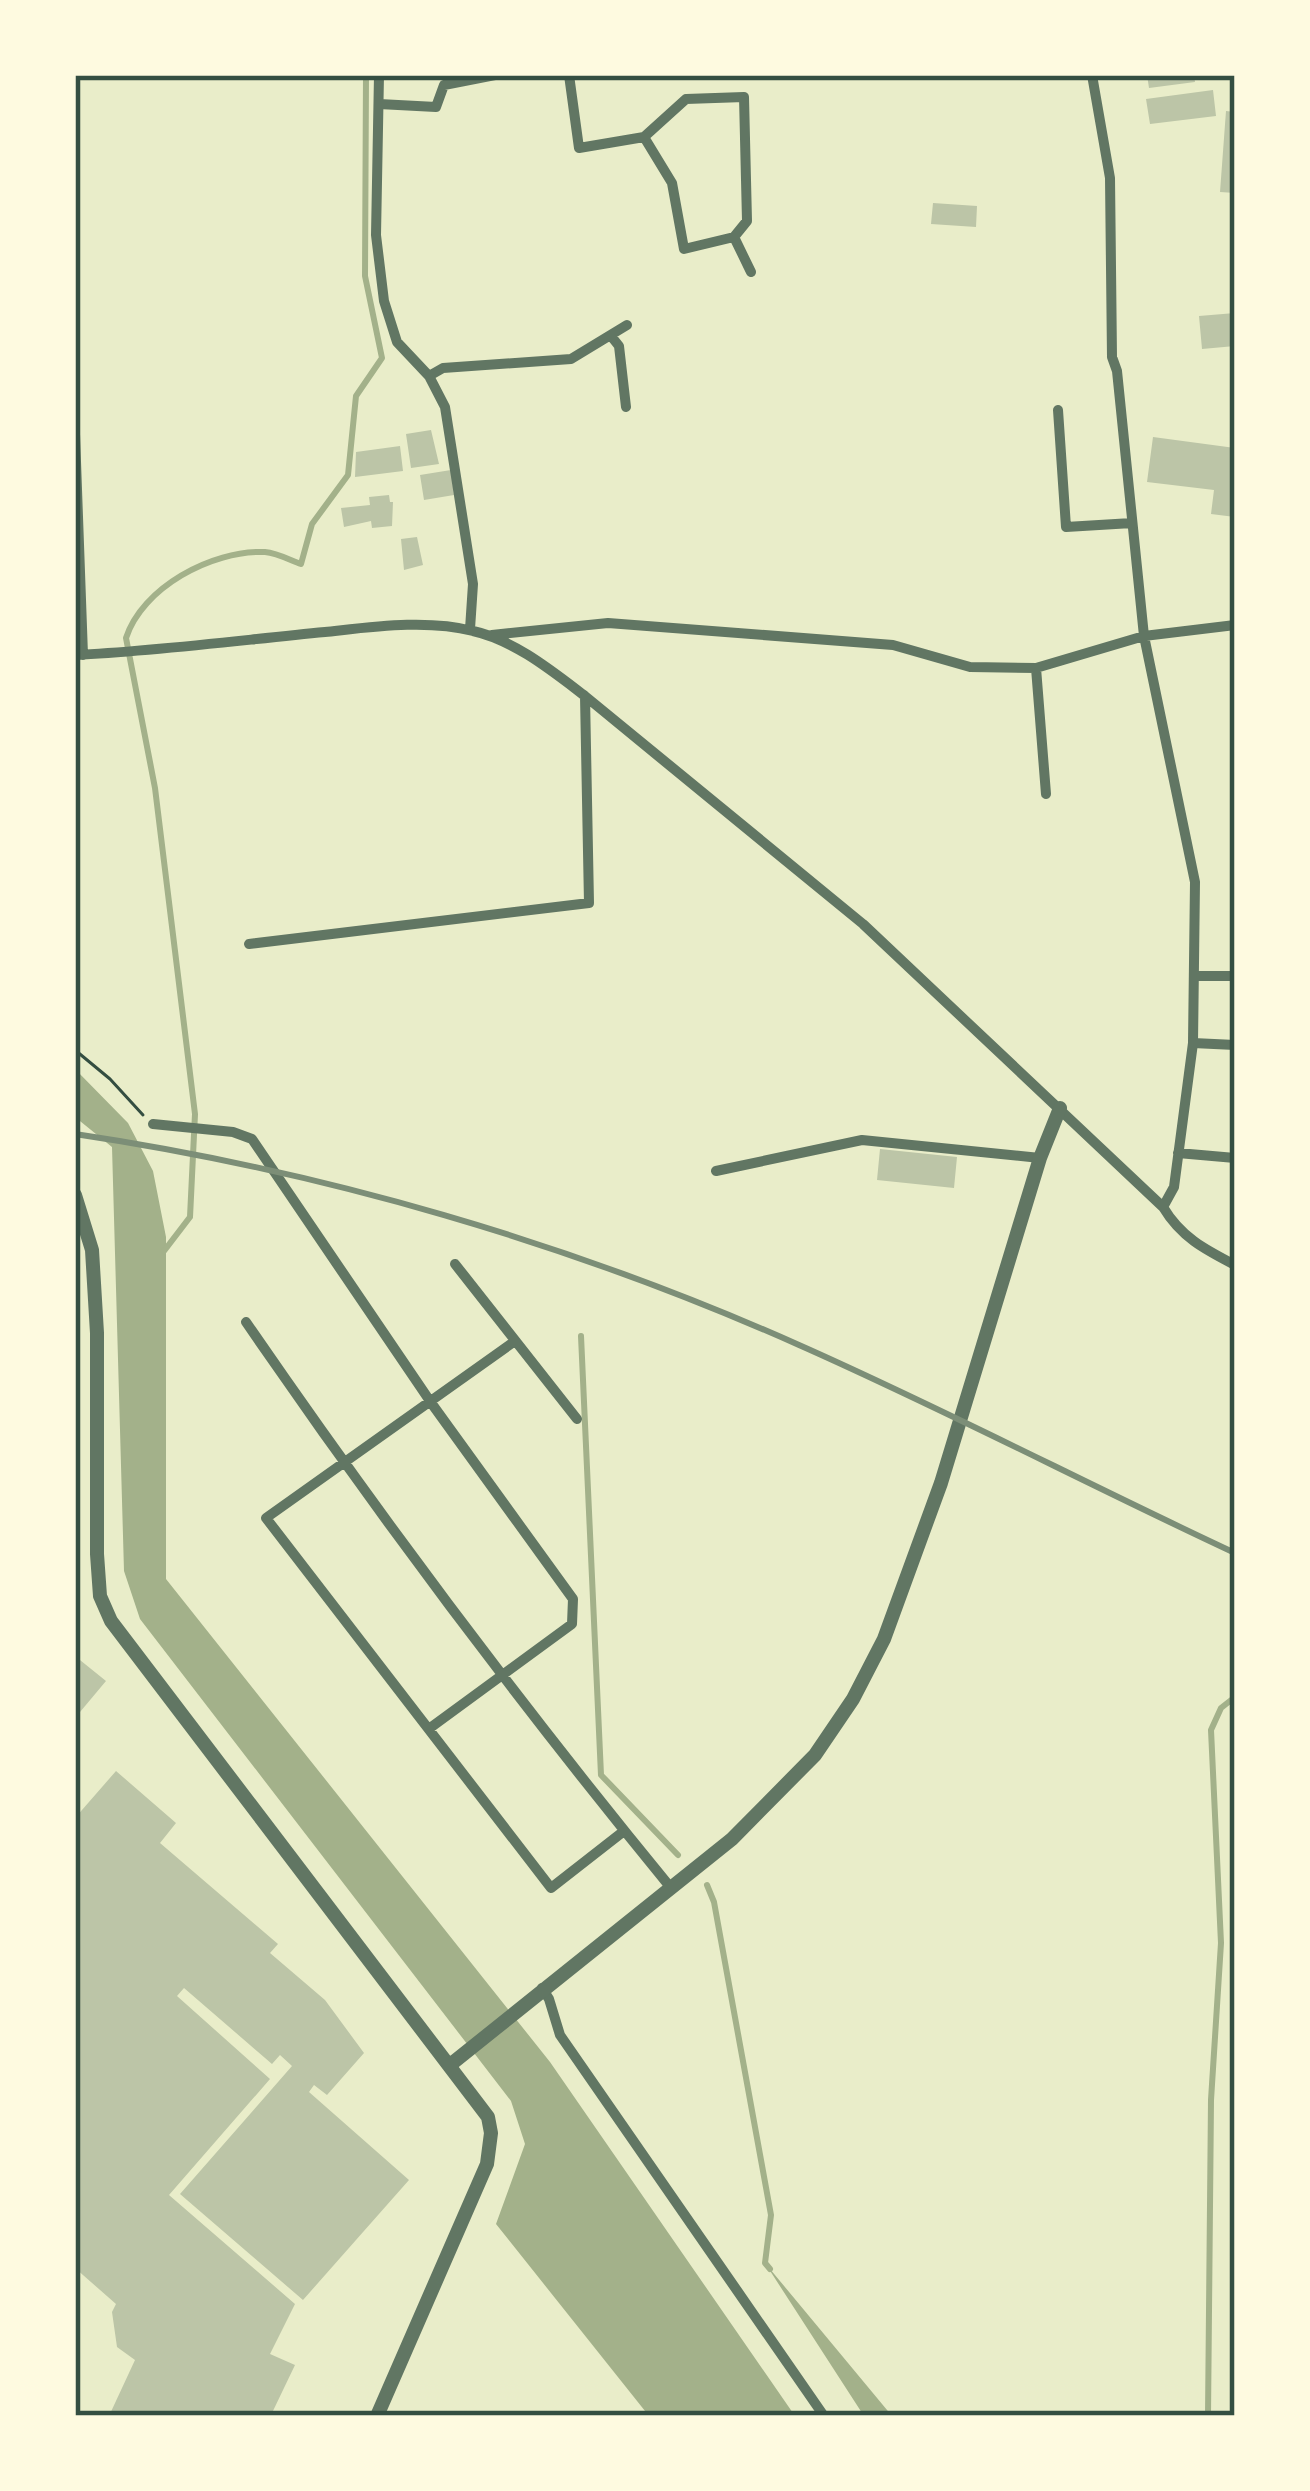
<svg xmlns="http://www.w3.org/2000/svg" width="1310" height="2491" font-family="Jost,sans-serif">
  <rect width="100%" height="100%" fill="#e9edc9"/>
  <!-- water -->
  <path fill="#a3b18a" d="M75,1069l53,54 25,48 13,66v342l384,483 245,354h-146l-153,-192 29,-80 -14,-43 -371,-482 -16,-48 -12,-424 -37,-30z
    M765,2263l127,153h-28z"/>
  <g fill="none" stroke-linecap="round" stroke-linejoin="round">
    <!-- stream -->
    <path stroke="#a3b18a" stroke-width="6" d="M164,1251l26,-34 5,-103 -40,-326 -29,-150c16,-50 85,-88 139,-86 12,1 25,8 36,12l11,-40 36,-49 8,-79 26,-38 -17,-82 1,-201
      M581,1336l20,439 77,80
      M707,1885l7,17 57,313 -6,48 5,6
      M1208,2416l3,-316 10,-157 -10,-213 10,-22 14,-11"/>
  </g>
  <!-- building -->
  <path fill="#bcc5a7" d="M1147,75h47l1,7 -46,6z
    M1213,90l3,26 -66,8 -4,-25z
    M1226,111l9,1v81l-15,-1z
    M933,203l44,3 -1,21 -45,-3z
    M1235,313v33l-33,3 -3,-33z
    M431,430l8,34 -28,4 -5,-34z
    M1153,437l82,11v69l-24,-3 3,-24 -67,-8z
    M400,446l3,25 -48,6 1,-25z
    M451,470l3,25 -30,5 -4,-25z
    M389,495l1,7h3l-1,24 -20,2 -1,-7 -27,6 -3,-19 29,-3 -1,-8z
    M417,537l6,28 -19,5 -3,-31z
    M880,1149l77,8 -3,31 -77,-8z
    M75,1656l31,25 -31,37z
    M116,1771l60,52 -16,20 118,101 -8,9 55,47 39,53 -37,42 -13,-10 -5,7 100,88 -106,120 -123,-106 112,-128 -12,-11 -8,9 -88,-76 -7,8 93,83 -101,116 126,109 -25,50 25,11 -23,48 7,3h-170l26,-56 -18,-13 -5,-35 4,-8 -41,-36v-450z"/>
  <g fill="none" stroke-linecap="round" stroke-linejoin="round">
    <!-- path -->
    <path stroke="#344e41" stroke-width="3" d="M75,1050l35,29 33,36"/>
    <!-- minor -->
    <path stroke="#617663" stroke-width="10" d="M379,75l-3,160 8,66 13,41 32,34 16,31 28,177 -3,45
      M569,75l10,73 65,-11 42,-38 58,-2 3,124 -13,16 -50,12 -12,-66 -28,-46
      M1092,75l18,103 2,179 5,14 27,265 51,246 -2,161 -19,144 -11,20
      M379,104l57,3 8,-22 51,-10
      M734,237l17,35
      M611,336l8,10 7,61
      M429,376l14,-8 128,-9 56,-34
      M1058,410l8,117 66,-4
      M75,434l8,221
      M492,635l116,-12 285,22 77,22 66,1 108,-32 91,-11
      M75,655c83,-4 167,-15 250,-23 47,-5 102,-13 148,-1 41,9 79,40 112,65l278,228 300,283c18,30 41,42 72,58
      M1036,668l10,126
      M249,944l340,-41 -4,-207
      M1195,976h40
      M1193,1043l42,2
      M153,1124l80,8 19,7 180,265 141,195 -1,25 -142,104
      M1178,1153l57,5
      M716,1171l146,-31 178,18
      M455,1264l122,155
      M246,1322c134,195 275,383 425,566
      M515,1341l-249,177 285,370 73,-57
      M542,1988l7,11 11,36 264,381"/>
    <!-- tertiary -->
    <path stroke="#617663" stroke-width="14" d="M75,1195l17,55 5,83v221l3,42 11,25 377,496 3,16 -4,31 -110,252
      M450,2065l282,-226 83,-84 38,-56 31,-60 57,-156 99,-325 20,-50"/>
    <!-- rail -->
    <path stroke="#7c8e77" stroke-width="6" d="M75,1134c248,37 495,109 724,211 147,65 290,140 436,208"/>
  </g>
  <!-- border -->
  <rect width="1310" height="2491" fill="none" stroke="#fefae0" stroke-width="156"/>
  <rect x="78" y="78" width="1154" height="2335" fill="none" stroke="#344e41" stroke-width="4.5"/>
</svg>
